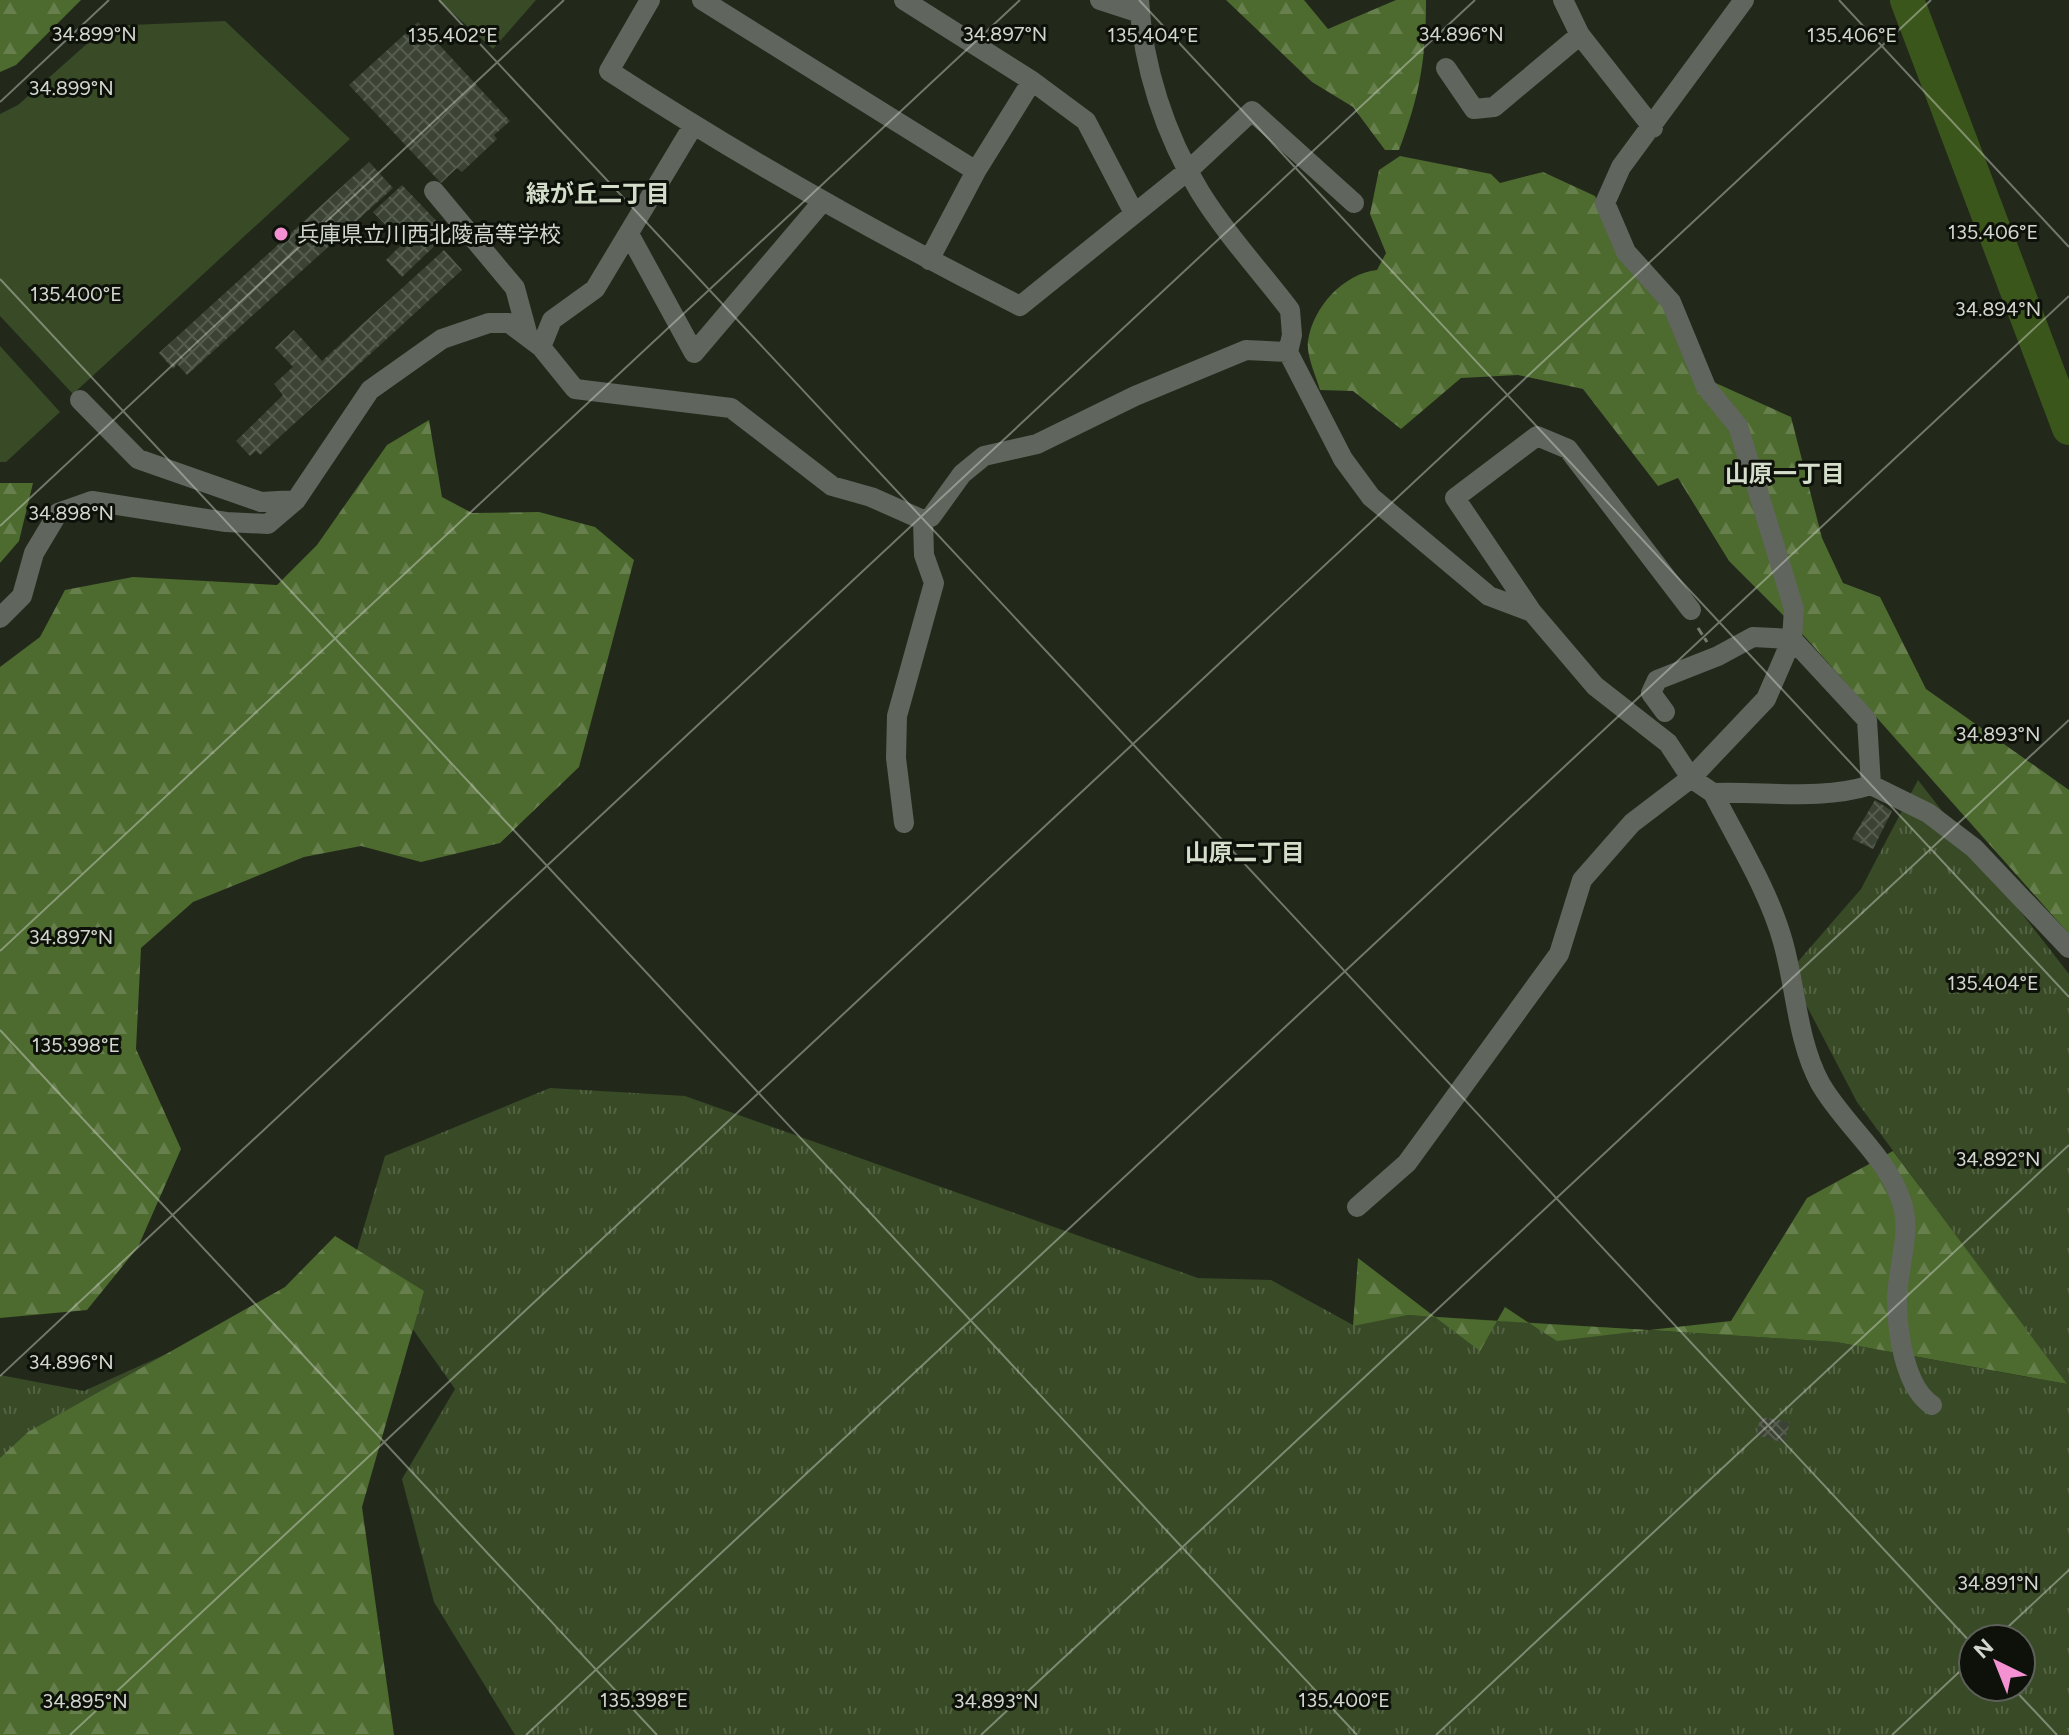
<svg xmlns="http://www.w3.org/2000/svg" width="2069" height="1735" font-family="Figtree,'Noto Sans JP',sans-serif">
  <defs>
    <pattern id="grass-tufts" width="24" height="20" patternUnits="userSpaceOnUse" patternTransform="scale(2)"><rect width="24" height="20" fill="#384a26"/><path d="M3 7l-1-3M5 7V3M7 7l1-3M15 17l-1-3M17 17v-4M19 17l1-3" fill="none" stroke="#546344"/></pattern>
    <pattern id="forest-firs" width="22" height="20" patternUnits="userSpaceOnUse" patternTransform="scale(2)"><rect width="22" height="20" fill="#4d6a2f"/><path d="M5 1l3.5 6h-7zM16 11l3.5 6h-7z" fill="#667f4c"/></pattern>
    <pattern id="building-cross-hatch" width="8" height="8" patternUnits="userSpaceOnUse" patternTransform="scale(2)"><rect width="8" height="8" fill="#3b4334"/><path d="M0 0l8 8M0 8l8-8" fill="none" stroke="#565d50"/></pattern>
  </defs>
  <rect width="100%" height="100%" fill="#22291b"/>
  <!-- grass -->
  <path fill="url(#grass-tufts)" fill-rule="evenodd" d="M1918,780l151,194v761h-1554l-81,-133 -32,-123 53,-90 -98,-139 28,-94 165,-68 135,8 513,182 73,2 82,45 55,-10 428,27 230,42 -209,-282 -68,-130 72,-83zM1973,1639h48v48h-48z
    M215,1332l-215,174v-131l84,16z"/>
  <!-- forest -->
  <path fill="url(#forest-firs)" d="M0,0h81l-65,65 -16,7z
    M1226,0h78l24,29 68,-29h30c0,59 -6,95 -27,150h-14l-32,-43 -41,-25z
    M1400,156l91,18 9,9 43,-11 52,24 26,61 39,43 29,71 102,46 31,121 21,45 37,14 46,92 143,101v144l-263,-296 -77,-77 -51,-83 -20,8 -75,-97 -65,-14 -57,3 -60,51 -48,-38 -33,-1c-4,-14 -14,-35 -12,-49 5,-34 35,-67 69,-71l9,-17 -16,-39 9,-44z
    M429,420l13,77 30,16 67,-1 56,15 39,33 -55,207 -79,76 -79,19 -60,-16 -57,11 -111,45 -52,46 -5,101 45,100 -43,98 -51,63 -87,8v-651l40,-30 25,-47 68,-13 144,8 40,-40 70,-100z
    M0,483h33l-14,58 -19,22z
    M1893,1151l174,233 -231,-42 -187,-12 -92,11 -28,-18 -32,-2 -17,30 -45,-34 -27,-2 -55,11 5,-68 77,59 62,4 8,-14 24,16 120,7 82,-9 76,-123z
    M335,1236l89,55 -62,216 32,228h-394v-277l28,-26 257,-145z"/>
  <!-- park -->
  <path fill="#384a26" d="M438,0h98l-43,49z
    M225,21l125,118 -277,255 -73,-78v-202l18,-9 89,-79z
    M0,346l60,66 -54,50h-6z"/>
  <g fill="none" stroke-linecap="round" stroke-linejoin="round">
    <!-- river -->
    <path stroke="#3b561b" stroke-width="34" d="M1907,0l162,428"/>
  </g>
  <!-- building -->
  <path fill="url(#building-cross-hatch)" d="M418,22l92,99 -16,14 3,4 -35,33 -5,-4 -16,15 -92,-98z
    M369,162l24,26 -206,187 -10,-11 -4,5 -14,-16z
    M402,185l46,48 -46,44 -16,-17 17,-17 -30,-31z
    M444,250l18,20 -202,185 -4,-4 -6,5 -14,-15 47,-46 -9,-11 19,-17 -18,-19 19,-18 28,31z
    M1875,800l17,11 -19,38 -21,-10z
    M1760,1417l30,5 -6,21 -27,-8z"/>
  <g fill="none" stroke-linecap="round" stroke-linejoin="round">
    <!-- path -->
    <path stroke="#757b70" stroke-width="3" stroke-dasharray="8 4" stroke-linecap="butt" d="M1698,628l9,14"/>
    <!-- minor -->
    <path stroke="#60655d" stroke-width="20" d="M650,0l-41,71c132,86 270,164 411,235l170,-137 62,-58 102,92
      M702,0l274,171
      M904,0l128,81 54,40 48,92
      M1100,0l40,13
      M1139,0c4,67 26,135 61,192 26,42 61,80 90,118l2,25 -4,17 55,107 28,38 118,99 43,16 63,74 73,57 23,35 22,15c24,47 56,98 70,149 13,46 14,98 37,141 23,41 68,74 82,120 10,30 -5,66 -5,97 0,32 8,88 35,105
      M1563,0l17,35 73,93
      M1744,0l-123,167 -16,36 21,49 45,50 35,85 32,39 56,183 -2,30 75,81 4,65
      M1446,68l28,41 20,-2 86,-72
      M434,191l81,97 13,48
      M629,234l65,119 129,-152
      M929,260l47,-89 56,-90
      M541,347l11,-27 43,-31 98,-163
      M80,400l58,59 123,43 35,-2
      M923,520l8,-3 31,-43 22,-18 53,-12 98,-48 111,-46 42,2
      M1532,612l-77,-114 82,-62 31,13 123,161
      M0,618l22,-22 12,-43 24,-40 34,-12 134,21 42,2 28,-24 74,-110 72,-51 47,-16h20l32,24 34,42 156,19 101,78 39,11 52,23
      M1713,793c54,-2 107,8 158,-8l57,28 46,35 95,100
      M904,823l-8,-65 1,-42 37,-133 -10,-28 -1,-35
      M1357,1207l50,-44 152,-209 23,-74 50,-57 59,-45 75,-79 26,-60 -39,-2 -35,19 -61,24 -6,13 14,19"/>
  </g>
  <!-- ticks -->
  <path fill="none" stroke="#d2d7ce" stroke-width="2" stroke-opacity="0.45" d="M439,0l1534,1645M1139,0l930,997M1839,0l230,247M0,102l109,-102M0,279l1357,1456M0,526l564,-526M0,951l1020,-951M0,1030l657,705M0,1376l1475,-1376M1995,1639l74,-69M2012,1687l45,48M70,1735l1861,-1735M526,1735l1543,-1439M981,1735l1088,-1015M1436,1735l633,-590M1892,1735l81,-76"/>
  <!-- markers -->
  <circle fill="#f491d3" stroke="#0d110a" stroke-width="3" cx="281" cy="234" r="8"/>
  <g text-anchor="middle" stroke-width="6" stroke-linejoin="round" paint-order="stroke">
    <!-- poi labels -->
    <g font-size="22" fill="#d2d7ce" stroke="#0d110a" text-anchor="start">
      <text x="297" y="242">兵庫県立川西北陵高等学校</text>
    </g>
    <!-- neighbourhood labels -->
    <g font-size="24" font-weight="bold" fill="#d3ddca" stroke="#0d110a">
      <text x="598" y="202">緑が丘二丁目</text>
      <text x="1785" y="482">山原一丁目</text>
      <text x="1245" y="861">山原二丁目</text>
    </g>
  </g>
  <g font-size="20" text-anchor="middle" fill="#d2d7ce" stroke="#0d110a" stroke-width="6" stroke-linejoin="round" paint-order="stroke">
    <text x="1461" y="41">34.896°N</text>
    <text x="94" y="41">34.899°N</text>
    <text x="1005" y="41">34.897°N</text>
    <text x="453" y="42">135.402°E</text>
    <text x="1153" y="42">135.404°E</text>
    <text x="1852" y="42">135.406°E</text>
    <text x="71" y="95">34.899°N</text>
    <text x="1993" y="239">135.406°E</text>
    <text x="76" y="301">135.400°E</text>
    <text x="1998" y="316">34.894°N</text>
    <text x="71" y="520">34.898°N</text>
    <text x="1998" y="741">34.893°N</text>
    <text x="71" y="944">34.897°N</text>
    <text x="1993" y="990">135.404°E</text>
    <text x="76" y="1052">135.398°E</text>
    <text x="1998" y="1166">34.892°N</text>
    <text x="71" y="1369">34.896°N</text>
    <text x="1998" y="1590">34.891°N</text>
    <text x="644" y="1707">135.398°E</text>
    <text x="1344" y="1707">135.400°E</text>
    <text x="85" y="1708">34.895°N</text>
    <text x="996" y="1708">34.893°N</text>
  </g>
  <!-- north arrow -->
  <g transform="translate(1997 1663) rotate(317)"><circle r="38" fill="#0d110a" stroke="#5c6058" stroke-width="2"/>
  <path d="M0-6L14 30L0 20L-14 30Z" fill="#f491d3"/>
  <text y="-12" font-size="22" font-weight="bold" text-anchor="middle" fill="#d2d7ce">N</text>
  </g>
</svg>
